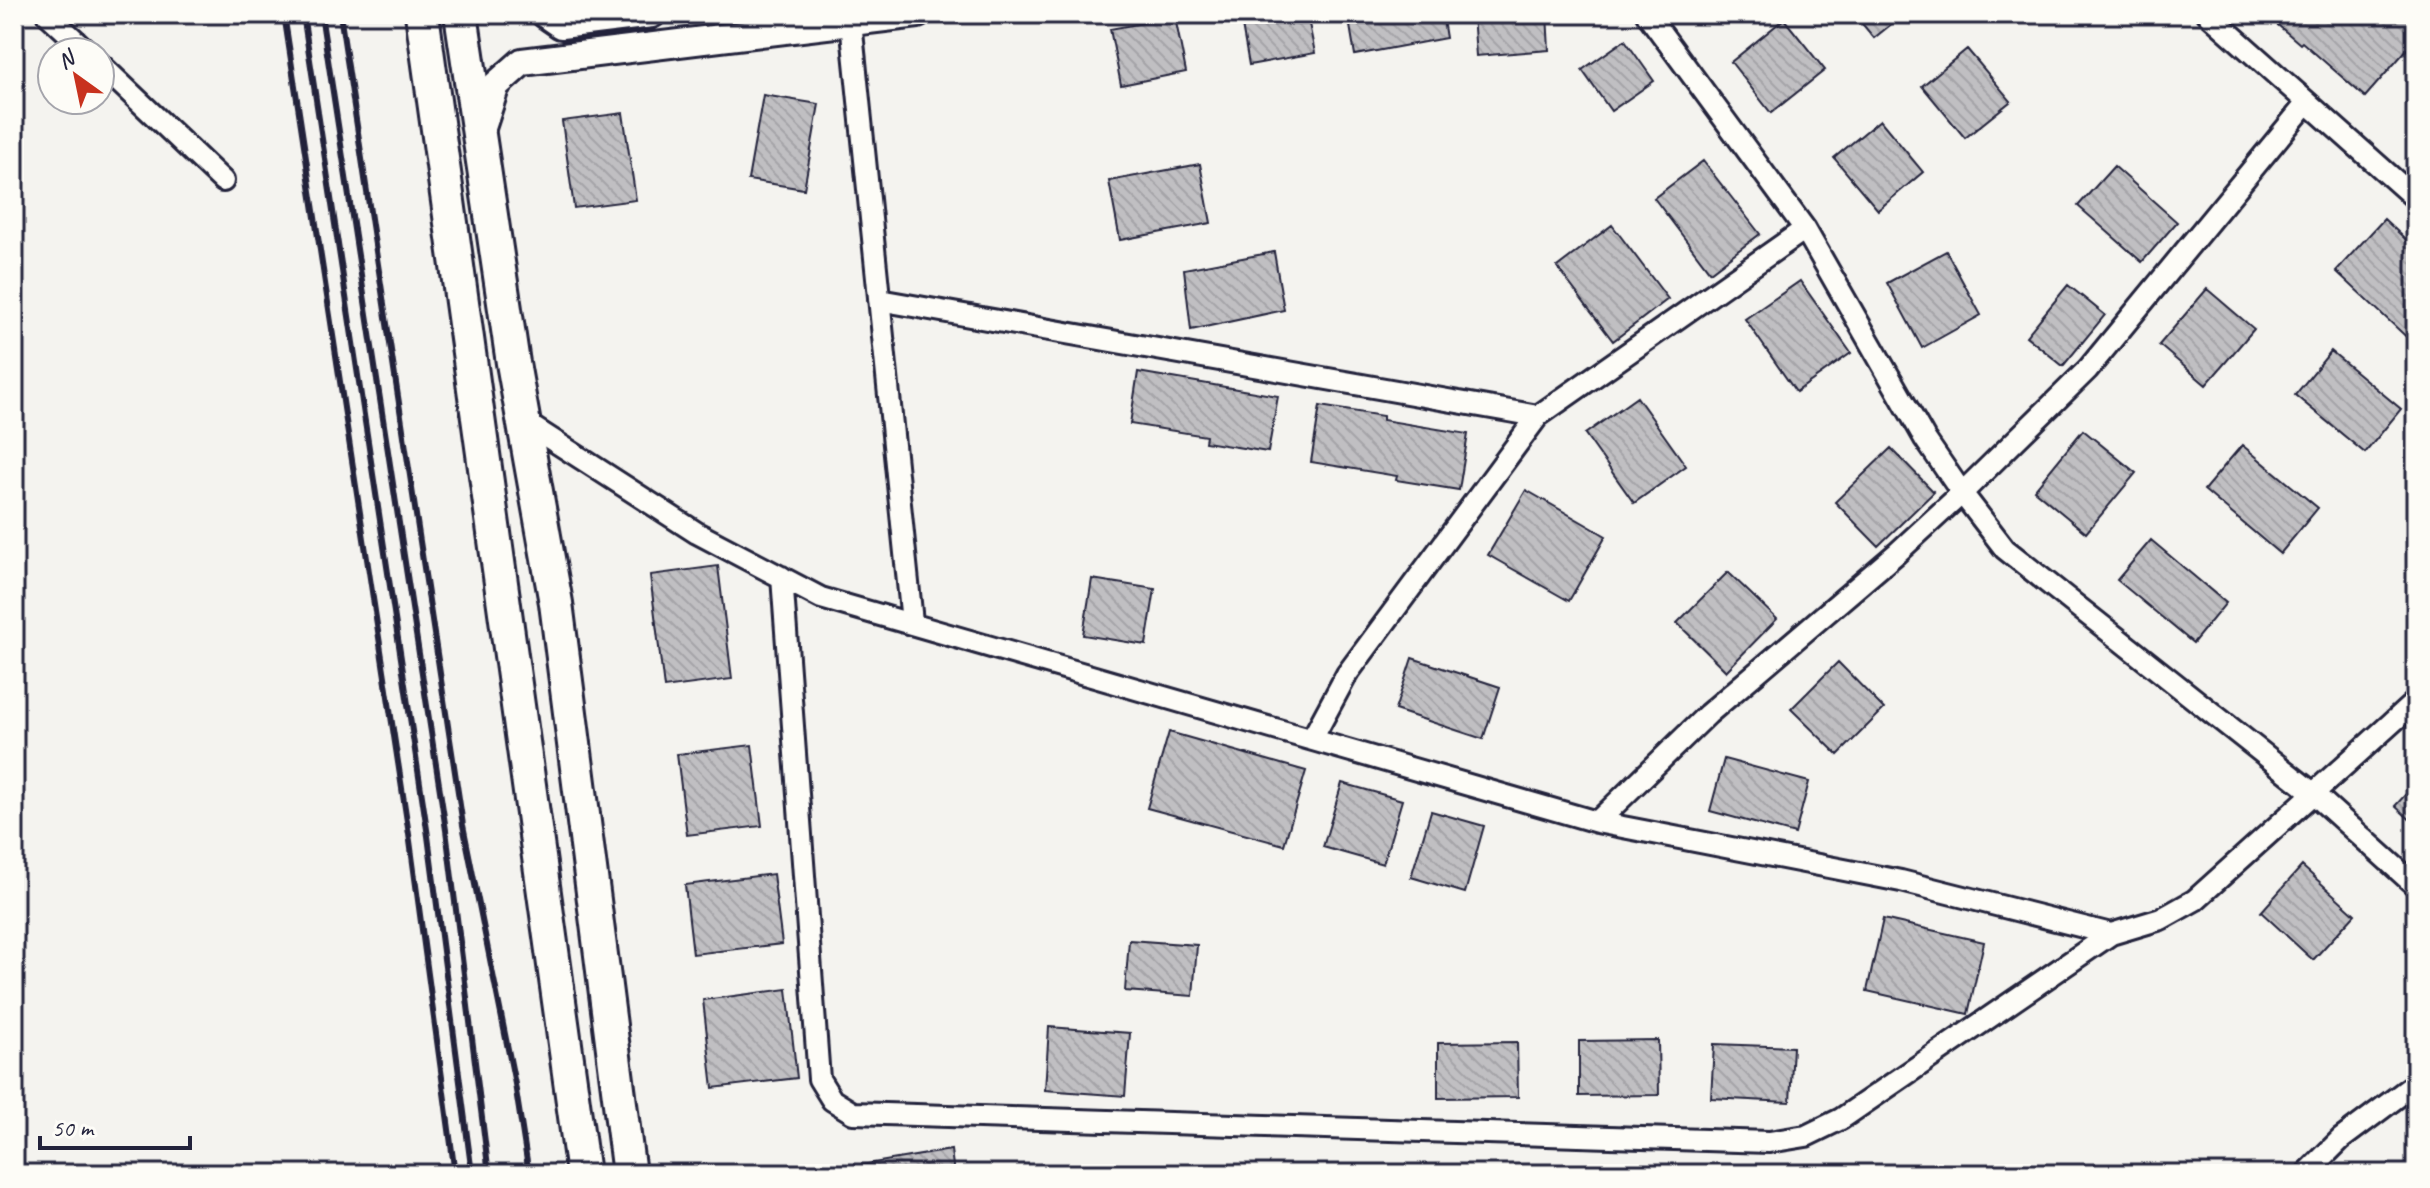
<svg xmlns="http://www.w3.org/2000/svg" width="2430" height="1188" font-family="Caveat,sans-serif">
  <defs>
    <pattern id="building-back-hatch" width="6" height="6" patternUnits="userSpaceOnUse" patternTransform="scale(2)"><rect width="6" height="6" fill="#c0bfc2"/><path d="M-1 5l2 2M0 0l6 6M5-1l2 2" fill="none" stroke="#a5a4a8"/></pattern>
  </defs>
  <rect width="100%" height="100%" fill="#f4f3ef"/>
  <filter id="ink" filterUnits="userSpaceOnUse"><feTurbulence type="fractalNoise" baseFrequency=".0125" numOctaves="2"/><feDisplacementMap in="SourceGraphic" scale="16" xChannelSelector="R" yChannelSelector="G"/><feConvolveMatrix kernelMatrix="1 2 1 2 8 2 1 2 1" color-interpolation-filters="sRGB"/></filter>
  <g filter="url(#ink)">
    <!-- building -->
    <path fill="url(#building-back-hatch)" stroke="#22223b" stroke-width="2" d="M1240,14h67l8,39 -66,12z
      M1348,14h94l4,24 -91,17z
      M1473,14h74l2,36 -73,6z
      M1854,14h50l-30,24z
      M2265,14h151v25l-51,58 -63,-55 -2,2z
      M1175,17l11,55 -65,13 -11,-56z
      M1784,19l41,51 -54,43 -40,-51z
      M1625,40l29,41 -43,30 -29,-41z
      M1967,49l44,52 -46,37 -43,-52z
      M763,95l56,9 -15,85 -56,-9z
      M623,113l13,87 -62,8 -12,-87z
      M1880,120l43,52 -45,38 -44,-52z
      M1703,161l57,73 -50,38 -56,-74z
      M1200,164l11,59 -91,17 -11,-59z
      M2114,166l63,56 -35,40 -64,-56z
      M2384,219l32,30v97l-80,-75z
      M1612,225l56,74 -55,42 -56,-74z
      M1946,251l35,64 -59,33 -35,-65z
      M1274,252l10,58 -93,20 -7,-61z
      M1800,281l51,72 -55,39 -51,-73z
      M2068,285l37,30 -42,51 -37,-30z
      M2207,289l47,40 -48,56 -47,-40z
      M2331,351l70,58 -36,44 -70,-58z
      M1138,372l140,24 -10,56 -63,-10 1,-6 -76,-12z
      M1637,397l49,69 -52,37 -49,-69z
      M1320,406l63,10v4l85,14 -9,56 -63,-10 1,-4 -86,-14z
      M2083,430l53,43 -50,60 -52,-43z
      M2242,445l76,63 -38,46 -76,-64z
      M1891,448l43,44 -56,54 -43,-44z
      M1526,490l80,46 -37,65 -81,-46z
      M2151,540l75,63 -33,40 -76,-63z
      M718,566l14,113 -68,9 -14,-113z
      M1728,572l49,47 -51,52 -49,-48z
      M1092,579l63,10 -9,56 -63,-10z
      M1412,658l88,29 -17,52 -88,-29z
      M1838,662l46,47 -46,46 -47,-46z
      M1169,732l137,39 -22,74 -137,-37z
      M752,745l10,81 -75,9 -10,-81z
      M1724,759l85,23 -14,52 -85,-23z
      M1342,783l60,17 -19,64 -60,-17z
      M2416,783v42l-21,-19z
      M1431,811l53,15 -19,67 -54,-16z
      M2302,866l53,48 -42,46 -52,-48z
      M773,874l9,70 -89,10 -8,-69z
      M1883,919l101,23 -16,72 -101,-23z
      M1129,940l68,5 -4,51 -68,-5z
      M787,989l10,89 -84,10 -10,-88z
      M1049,1027l81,6 -5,63 -80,-6z
      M1658,1040l1,55 -80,1v-55z
      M1517,1042l1,55 -80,1v-55z
      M1714,1044l79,3 -3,55 -79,-4z
      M951,1150l3,24h-92l-1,-9z"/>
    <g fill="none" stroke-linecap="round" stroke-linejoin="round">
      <defs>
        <path id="minor" d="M47,14l41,38
          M1647,14l158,215 120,210 37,54 43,56 308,244 103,93
          M2208,14l208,185
          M851,22l61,600
          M100,64l123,117
          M879,300l659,116 267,-187
          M523,421l174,112 124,65 776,224 304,59 210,53 50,-15 34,-19 221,-199
          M782,577l37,502 13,21 21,13 916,29 37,-6 35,-17 270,-185
          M1312,739l35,-65 191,-258
          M1597,822l111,-108 189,-161 65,-60 126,-124 218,-265
          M2306,1174l35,-35 75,-56"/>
        <path id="tertiary" d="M545,14l16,11 91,-11
          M479,137l17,-52 26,-23 396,-48"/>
        <path id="primary" d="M422,14l161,1160
          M461,14l52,349 43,240 73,571"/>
      </defs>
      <!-- minor casing -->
      <use href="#minor" stroke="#22223b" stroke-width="26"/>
      <!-- tertiary casing -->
      <use href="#tertiary" stroke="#22223b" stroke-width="32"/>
      <!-- primary casing -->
      <use href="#primary" stroke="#22223b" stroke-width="38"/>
      <!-- minor -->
      <use href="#minor" stroke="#fdfcf7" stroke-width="20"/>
      <!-- tertiary -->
      <use href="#tertiary" stroke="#fdfcf7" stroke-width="26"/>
      <!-- primary -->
      <use href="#primary" stroke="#fdfcf7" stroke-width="32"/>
      <!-- rail -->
      <path stroke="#22223b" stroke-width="6" d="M284,14l126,827 45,333
        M303,14l125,822 44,338
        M321,14l125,816 43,344
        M340,14l123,811 52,259 14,90"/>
    </g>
  </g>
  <!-- margin -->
  <rect width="2430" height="1188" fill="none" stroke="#fdfcf7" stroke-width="48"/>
  <rect x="24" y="24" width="2382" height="1140" fill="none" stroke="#22223b" stroke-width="3" filter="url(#ink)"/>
  <!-- north arrow -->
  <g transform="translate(76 76) rotate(327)"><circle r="38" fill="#fdfcf7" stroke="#a5a5ac" stroke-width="2"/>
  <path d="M0-6L14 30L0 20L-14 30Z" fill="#c8321e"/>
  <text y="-12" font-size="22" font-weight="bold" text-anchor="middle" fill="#22223b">N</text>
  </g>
  <!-- scale -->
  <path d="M40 1136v12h150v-12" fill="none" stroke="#22223b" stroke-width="4"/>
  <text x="52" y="1136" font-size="24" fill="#22223b" stroke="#fdfcf7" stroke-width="6" paint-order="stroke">50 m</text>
</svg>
